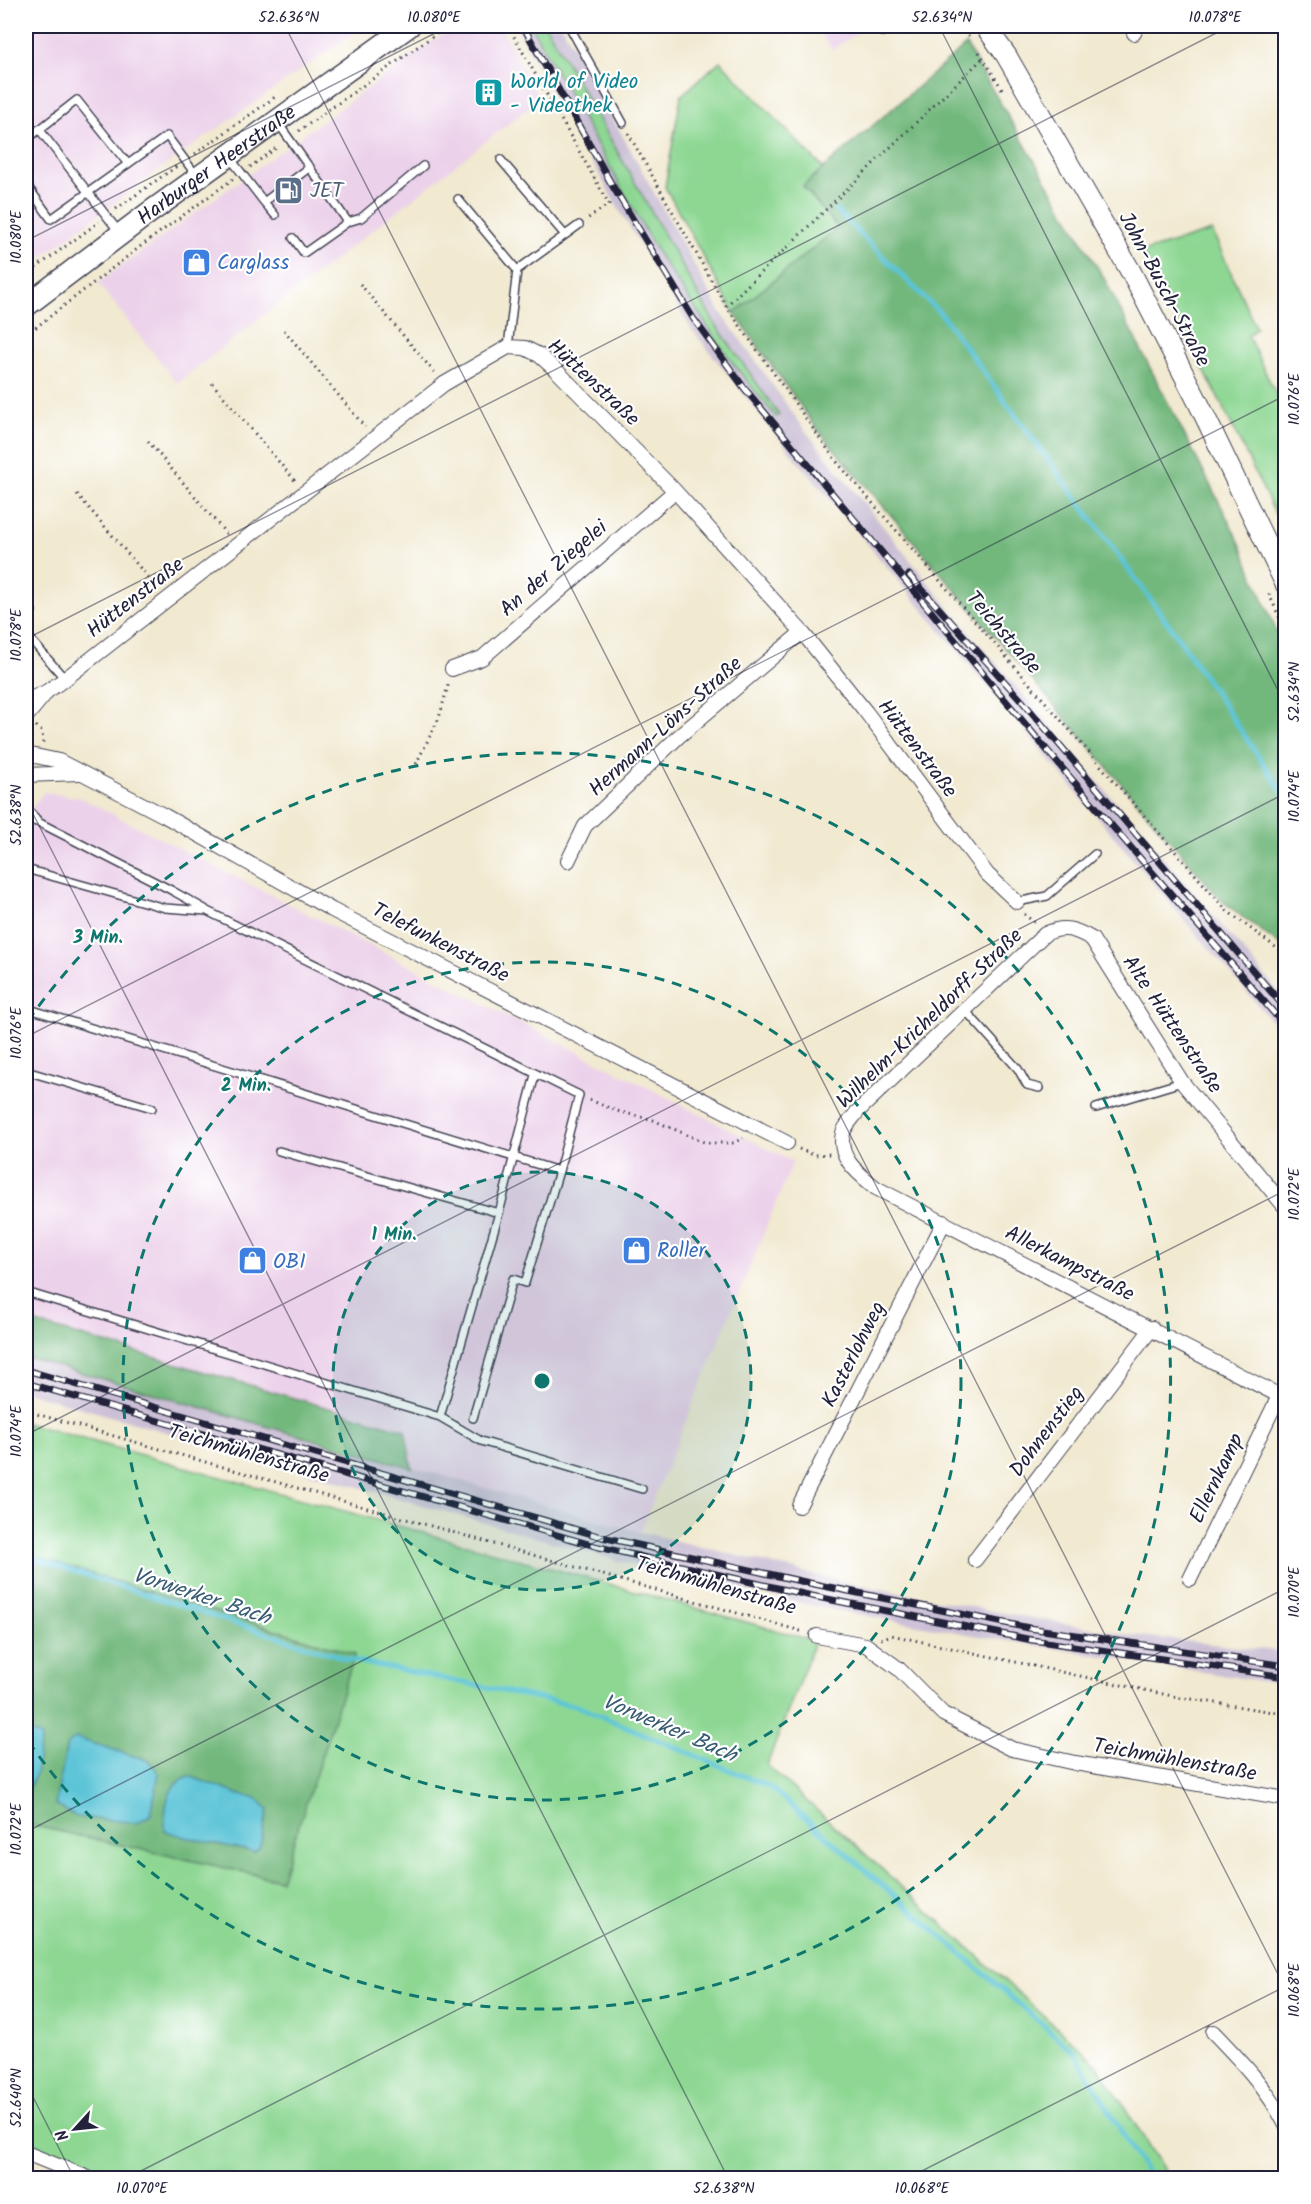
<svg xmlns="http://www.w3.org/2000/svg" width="1311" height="2204" font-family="Kalam,sans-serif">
  <rect width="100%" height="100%" fill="#fff"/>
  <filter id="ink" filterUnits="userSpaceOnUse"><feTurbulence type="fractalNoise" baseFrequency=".0167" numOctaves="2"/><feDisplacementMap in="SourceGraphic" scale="12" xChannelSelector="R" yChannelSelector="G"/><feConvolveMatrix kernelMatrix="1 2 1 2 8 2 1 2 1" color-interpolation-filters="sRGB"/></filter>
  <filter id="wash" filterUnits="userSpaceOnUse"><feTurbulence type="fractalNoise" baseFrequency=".008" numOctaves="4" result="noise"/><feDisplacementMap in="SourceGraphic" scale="24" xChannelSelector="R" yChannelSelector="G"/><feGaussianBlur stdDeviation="1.35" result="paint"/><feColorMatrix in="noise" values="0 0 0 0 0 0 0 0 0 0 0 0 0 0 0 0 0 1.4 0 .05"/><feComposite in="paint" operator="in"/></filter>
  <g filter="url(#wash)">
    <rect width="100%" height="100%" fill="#f1e9d0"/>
    <!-- built -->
    <path fill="#ecd1ea" d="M26,26h338l-203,142 -135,101z
      M454,26h46l40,73 -363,284 -79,-100z
      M816,26h51l-35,24z
      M44,792l37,6 712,364 -153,370 -228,-64 -7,-38 -379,-110v-504z"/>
    <!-- industrial -->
    <path fill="#cbbfd5" d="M516,26h15l128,229 72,106 45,56 3,-3 -65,-92 -168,-296h16l157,284 85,119 154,190 327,380v37l-111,-128 -388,-461 -96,-120 -75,-124z
      M26,1357l614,175 200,49 158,31 133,23 154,17v33l-295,-47 -161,-29 -204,-46 -599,-171z"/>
    <!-- green -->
    <path fill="#8dd793" stroke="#587c67" stroke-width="1.5" d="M531,26h15l168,296 65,93 -3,2 -45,-56 -72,-106z
      M720,61l103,107 -20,18 35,42 -104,85 -69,-126 16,-91z
      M1212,231l44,97 -8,8 37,77v121l-67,-137 -76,-145z
      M26,1423l789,218 -48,124 331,300 71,113h-1062l-81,-33v-321l254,56 75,-226 -329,-100z"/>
    <!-- forest -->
    <path fill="#72b87d" stroke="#4a6d5c" stroke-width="1.5" d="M966,45l139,235 134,261 46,111v297l-63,-48 -405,-472 -83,-116 104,-85 -35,-42z
      M26,1320l379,110 7,38 -386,-111z
      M26,1554l329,100 -74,226 -255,-56z"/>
    <!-- water -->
    <path fill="#5bc4d7" stroke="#3e7389" stroke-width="1.5" d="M26,1730l15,7 -5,37 -10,18z
      M76,1738l74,23 9,13 -8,41 -14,8 -60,-6 -22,-12 12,-61z
      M189,1776l52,19 14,2 13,12 -8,37 -6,6 -69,-15 -20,-6c-1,-23 1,-47 24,-55z"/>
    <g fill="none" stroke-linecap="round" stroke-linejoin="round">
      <!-- stream -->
      <path stroke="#5bc4d7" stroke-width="5" d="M836,210l106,105 233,318 111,164
        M26,1556l325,104 226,46 193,81 305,266 74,125"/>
    </g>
  </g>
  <g filter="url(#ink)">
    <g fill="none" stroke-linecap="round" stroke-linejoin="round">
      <defs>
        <path id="service" d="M569,26l54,97
          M882,32l8,-6
          M278,123l70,99 -44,31 -11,-15
          M39,129l80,103
          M26,140l51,-40 51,64
          M230,158l34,44 46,-35
          M501,160l64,75
          M26,184l25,35 116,-83 29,39
          M458,199l59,71
          M264,202l11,13
          M348,222l13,-4 62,-52
          M508,347l9,-77 62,-45
          M26,617l6,-6
          M26,634l39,45
          M26,808l12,13
          M26,819l14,4 131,67 34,19
          M26,869l139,39 42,3 372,184 -20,76 -34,112 -12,-4 -40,139
          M1017,902l30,-6 48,-42
          M26,1008l533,163
          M965,1010l53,59 9,16 12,3
          M26,1071l126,37
          M1096,1108l86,-26
          M279,1151l220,62 36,-138
          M26,1292l414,125 59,-204
          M440,1417l41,24 161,48"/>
        <path id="minor" d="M1134,33l3,-7
          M452,669l30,-11 193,-167
          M26,701l20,-9 19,-13 379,-295 64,-37 17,1 14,7 18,16 118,120 127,141 64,80 121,162 30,28
          M26,717l19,-23
          M26,754l33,7 106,55 167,94 455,233
          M26,775l53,-2
          M568,861l17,-35 93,-89 124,-105
          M1286,1208l-104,-126 -90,-143c-17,-10 -28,-14 -47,-5l-188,178c-4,6 -12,14 -14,21 -6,25 16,41 33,55l410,211
          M799,1506l145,-284
          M975,1560l177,-232
          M1190,1579l89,-183
          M817,1636l49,9 33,24 44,45 69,35 63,14 211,36
          M1213,2032c29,30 54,56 73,93
          M26,2153l62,25"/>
        <path id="secondary" d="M985,26l21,29 125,217 68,132 87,181"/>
        <g id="primary">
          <path id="s1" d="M26,306l120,-91 263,-189"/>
        </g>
      </defs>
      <!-- service casing -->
      <use href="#service" stroke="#414051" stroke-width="10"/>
      <!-- minor casing -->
      <use href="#minor" stroke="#414051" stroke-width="16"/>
      <!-- secondary casing -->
      <use href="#secondary" stroke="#414051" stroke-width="22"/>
      <!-- primary casing -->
      <use href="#primary" stroke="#414051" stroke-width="24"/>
      <!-- path -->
      <path stroke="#414051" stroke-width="3" stroke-dasharray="1.5 4.5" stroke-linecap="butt" d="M508,26l101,178 -22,15
        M961,26l8,10
        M979,52l25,40
        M299,131l148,-105
        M628,133l98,173 110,155 390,449 60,45
        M195,154l80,-57
        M250,167l29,-21
        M116,209l61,-43
        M26,275l73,-53
        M360,284l74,88
        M726,306l257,-248
        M284,330l81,97
        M26,335l115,-89 92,-67
        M212,383l84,99
        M148,441l80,95
        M77,494l81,95
        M1269,594l17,38
        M36,726l6,6 1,11
        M416,764l23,-46 10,-36
        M1024,914l11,9
        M590,1100l27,11 36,9 53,23h28l9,-5
        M799,1149l15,6 16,-1
        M26,1411l778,221
        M881,1639l10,-4 281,61 114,18"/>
      <!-- service -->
      <use href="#service" stroke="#fff" stroke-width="7"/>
      <!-- minor -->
      <use href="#minor" stroke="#fff" stroke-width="14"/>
      <!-- secondary -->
      <use href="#secondary" stroke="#fff" stroke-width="20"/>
      <!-- primary -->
      <use href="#primary" stroke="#fff" stroke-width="21"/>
      <defs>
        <path id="rail" d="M523,26l89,159 81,133 52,71 317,379 224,259
          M909,575l113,126 264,308
          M26,1370l576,167 212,47 215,44 257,38
          M26,1383l573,164 213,49 220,44 254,37"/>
      </defs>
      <!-- rail casing -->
      <use href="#rail" stroke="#22223b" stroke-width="7"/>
      <!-- rail -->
      <use href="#rail" stroke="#fff" stroke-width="4.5" stroke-dasharray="14" stroke-linecap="butt"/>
    </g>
  </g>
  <!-- ticks -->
  <path fill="none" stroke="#22223b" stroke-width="1.5" stroke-opacity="0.45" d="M285,26l1001,1964M939,26l347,680M26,241l423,-215M26,639l1204,-613M26,800l702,1378M26,1037l1260,-642M26,1435l1260,-642M26,1832l1260,-642M26,2083l48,95M127,2178l1159,-590M908,2178l378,-192"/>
  <!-- distance rings -->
  <circle cx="542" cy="1381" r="209" fill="#0f766e" fill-opacity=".12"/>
  <g fill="none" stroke="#0f766e" stroke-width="3" stroke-dasharray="10 8">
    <circle cx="542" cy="1381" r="209"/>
    <circle cx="542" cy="1381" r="419"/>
    <path d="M28 1021A628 628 0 1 1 28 1741"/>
  </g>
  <!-- icons -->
  <defs>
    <symbol id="building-square" viewBox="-11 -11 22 22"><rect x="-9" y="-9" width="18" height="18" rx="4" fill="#0f9aa8" stroke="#fff"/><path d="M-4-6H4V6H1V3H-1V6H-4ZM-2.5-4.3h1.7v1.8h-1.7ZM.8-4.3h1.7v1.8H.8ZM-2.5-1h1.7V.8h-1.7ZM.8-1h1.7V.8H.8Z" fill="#fff"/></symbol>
    <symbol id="fuel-square" viewBox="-11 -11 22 22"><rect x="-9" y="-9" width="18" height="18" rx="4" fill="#5c6f8a" stroke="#fff"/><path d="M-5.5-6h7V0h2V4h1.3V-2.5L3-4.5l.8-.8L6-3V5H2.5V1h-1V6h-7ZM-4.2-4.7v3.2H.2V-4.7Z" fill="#fff"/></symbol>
    <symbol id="shop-square" viewBox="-11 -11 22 22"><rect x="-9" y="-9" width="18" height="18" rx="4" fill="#3f7fe0" stroke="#fff"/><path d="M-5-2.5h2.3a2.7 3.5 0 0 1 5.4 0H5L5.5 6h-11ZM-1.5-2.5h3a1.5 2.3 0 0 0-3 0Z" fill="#fff"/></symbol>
  </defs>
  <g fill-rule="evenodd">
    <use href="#building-square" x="472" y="76" width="33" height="33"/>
    <use href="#fuel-square" x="272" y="174" width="33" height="33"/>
    <use href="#shop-square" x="180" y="246" width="33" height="33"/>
    <use href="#shop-square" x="620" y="1234" width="33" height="33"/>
    <use href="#shop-square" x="236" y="1244" width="33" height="33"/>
  </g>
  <g text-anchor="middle" stroke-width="4.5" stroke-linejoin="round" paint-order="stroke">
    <!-- culture labels -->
    <g font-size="21" fill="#0d838f" stroke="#fff" text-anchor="start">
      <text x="510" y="88">World of Video<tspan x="510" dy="24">- Videothek</tspan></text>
    </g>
    <!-- street labels -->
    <g font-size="21" fill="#22223b" stroke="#fff">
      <text dy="7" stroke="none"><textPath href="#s1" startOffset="237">Harburger Heerstraße</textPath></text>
      <text transform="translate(1165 289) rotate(62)" y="7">John-Busch-Straße</text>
      <text transform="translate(594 382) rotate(43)" y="7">Hüttenstraße</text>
      <text transform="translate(553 568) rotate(-41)" y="7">An der Ziegelei</text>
      <text transform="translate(135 597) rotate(-38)" y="7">Hüttenstraße</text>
      <text transform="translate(1004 632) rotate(49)" y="7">Teichstraße</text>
      <text transform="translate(665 726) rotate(-42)" y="7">Hermann-Löns-Straße</text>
      <text transform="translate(918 748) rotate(53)" y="7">Hüttenstraße</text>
      <text transform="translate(441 942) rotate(27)" y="7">Telefunkenstraße</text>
      <text transform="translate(929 1018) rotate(-44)" y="7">Wilhelm-Kricheldorff-Straße</text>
      <text transform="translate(1173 1024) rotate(56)" y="7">Alte Hüttenstraße</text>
      <text transform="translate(1070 1263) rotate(27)" y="7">Allerkampstraße</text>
      <text transform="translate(853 1354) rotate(-63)" y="7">Kasterlohweg</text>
      <text transform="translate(1046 1431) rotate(-53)" y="7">Dohnenstieg</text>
      <text transform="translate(249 1453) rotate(16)" y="7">Teichmühlenstraße</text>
      <text transform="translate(1216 1478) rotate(-64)" y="7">Ellernkamp</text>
      <text transform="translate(716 1585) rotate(16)" y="7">Teichmühlenstraße</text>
      <text transform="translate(1175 1759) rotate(10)" y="7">Teichmühlenstraße</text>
    </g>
    <!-- service labels -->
    <g font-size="21" fill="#4e5e75" stroke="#fff" text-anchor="start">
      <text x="310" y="197">JET</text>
    </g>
    <!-- shop labels -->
    <g font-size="21" fill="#366cbe" stroke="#fff" text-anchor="start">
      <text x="217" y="269">Carglass</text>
      <text x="657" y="1257">Roller</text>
      <text x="273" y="1268">OBI</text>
    </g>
    <!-- water labels -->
    <g font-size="22" font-style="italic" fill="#365b72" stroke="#fff">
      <text transform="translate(202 1595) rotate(18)" y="8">Vorwerker Bach</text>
      <text transform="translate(670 1727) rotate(23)" y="8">Vorwerker Bach</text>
    </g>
  </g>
  <circle cx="542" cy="1381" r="9" fill="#0f766e" stroke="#fff" stroke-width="3"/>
  <g font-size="18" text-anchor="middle" font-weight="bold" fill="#0f766e" stroke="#fff" stroke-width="4.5" stroke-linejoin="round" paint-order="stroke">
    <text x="98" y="943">3 Min.</text>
    <text x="246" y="1091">2 Min.</text>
    <text x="394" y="1240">1 Min.</text>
  </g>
  <!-- margin -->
  <rect width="1311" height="2204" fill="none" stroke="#fff" stroke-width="66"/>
  <!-- north arrow -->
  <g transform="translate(75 2129) rotate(243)" stroke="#ffffff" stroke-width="4.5" paint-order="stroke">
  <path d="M0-4.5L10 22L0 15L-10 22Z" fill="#22223b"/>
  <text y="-9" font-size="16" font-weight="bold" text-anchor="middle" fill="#22223b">N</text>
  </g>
  <rect x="33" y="33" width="1245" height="2138" fill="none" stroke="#22223b" stroke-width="2"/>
  <g font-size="15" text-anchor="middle" fill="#22223b">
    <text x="289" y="22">52.636°N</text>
    <text x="434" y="22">10.080°E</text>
    <text x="942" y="22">52.634°N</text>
    <text x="1215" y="22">10.078°E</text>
    <text transform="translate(16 237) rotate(-90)" y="5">10.080°E</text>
    <text transform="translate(1294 399) rotate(-90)" y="5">10.076°E</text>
    <text transform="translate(16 635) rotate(-90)" y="5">10.078°E</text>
    <text transform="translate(1294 692) rotate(-90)" y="5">52.634°N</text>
    <text transform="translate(1294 796) rotate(-90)" y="5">10.074°E</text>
    <text transform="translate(16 815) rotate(-90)" y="5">52.638°N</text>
    <text transform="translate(16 1033) rotate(-90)" y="5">10.076°E</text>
    <text transform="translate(1294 1194) rotate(-90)" y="5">10.072°E</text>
    <text transform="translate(16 1431) rotate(-90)" y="5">10.074°E</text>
    <text transform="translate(1294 1592) rotate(-90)" y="5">10.070°E</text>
    <text transform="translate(16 1829) rotate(-90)" y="5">10.072°E</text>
    <text transform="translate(1294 1990) rotate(-90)" y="5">10.068°E</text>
    <text transform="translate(16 2098) rotate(-90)" y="5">52.640°N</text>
    <text x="142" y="2193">10.070°E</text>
    <text x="724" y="2193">52.638°N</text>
    <text x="922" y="2193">10.068°E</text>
  </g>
</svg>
